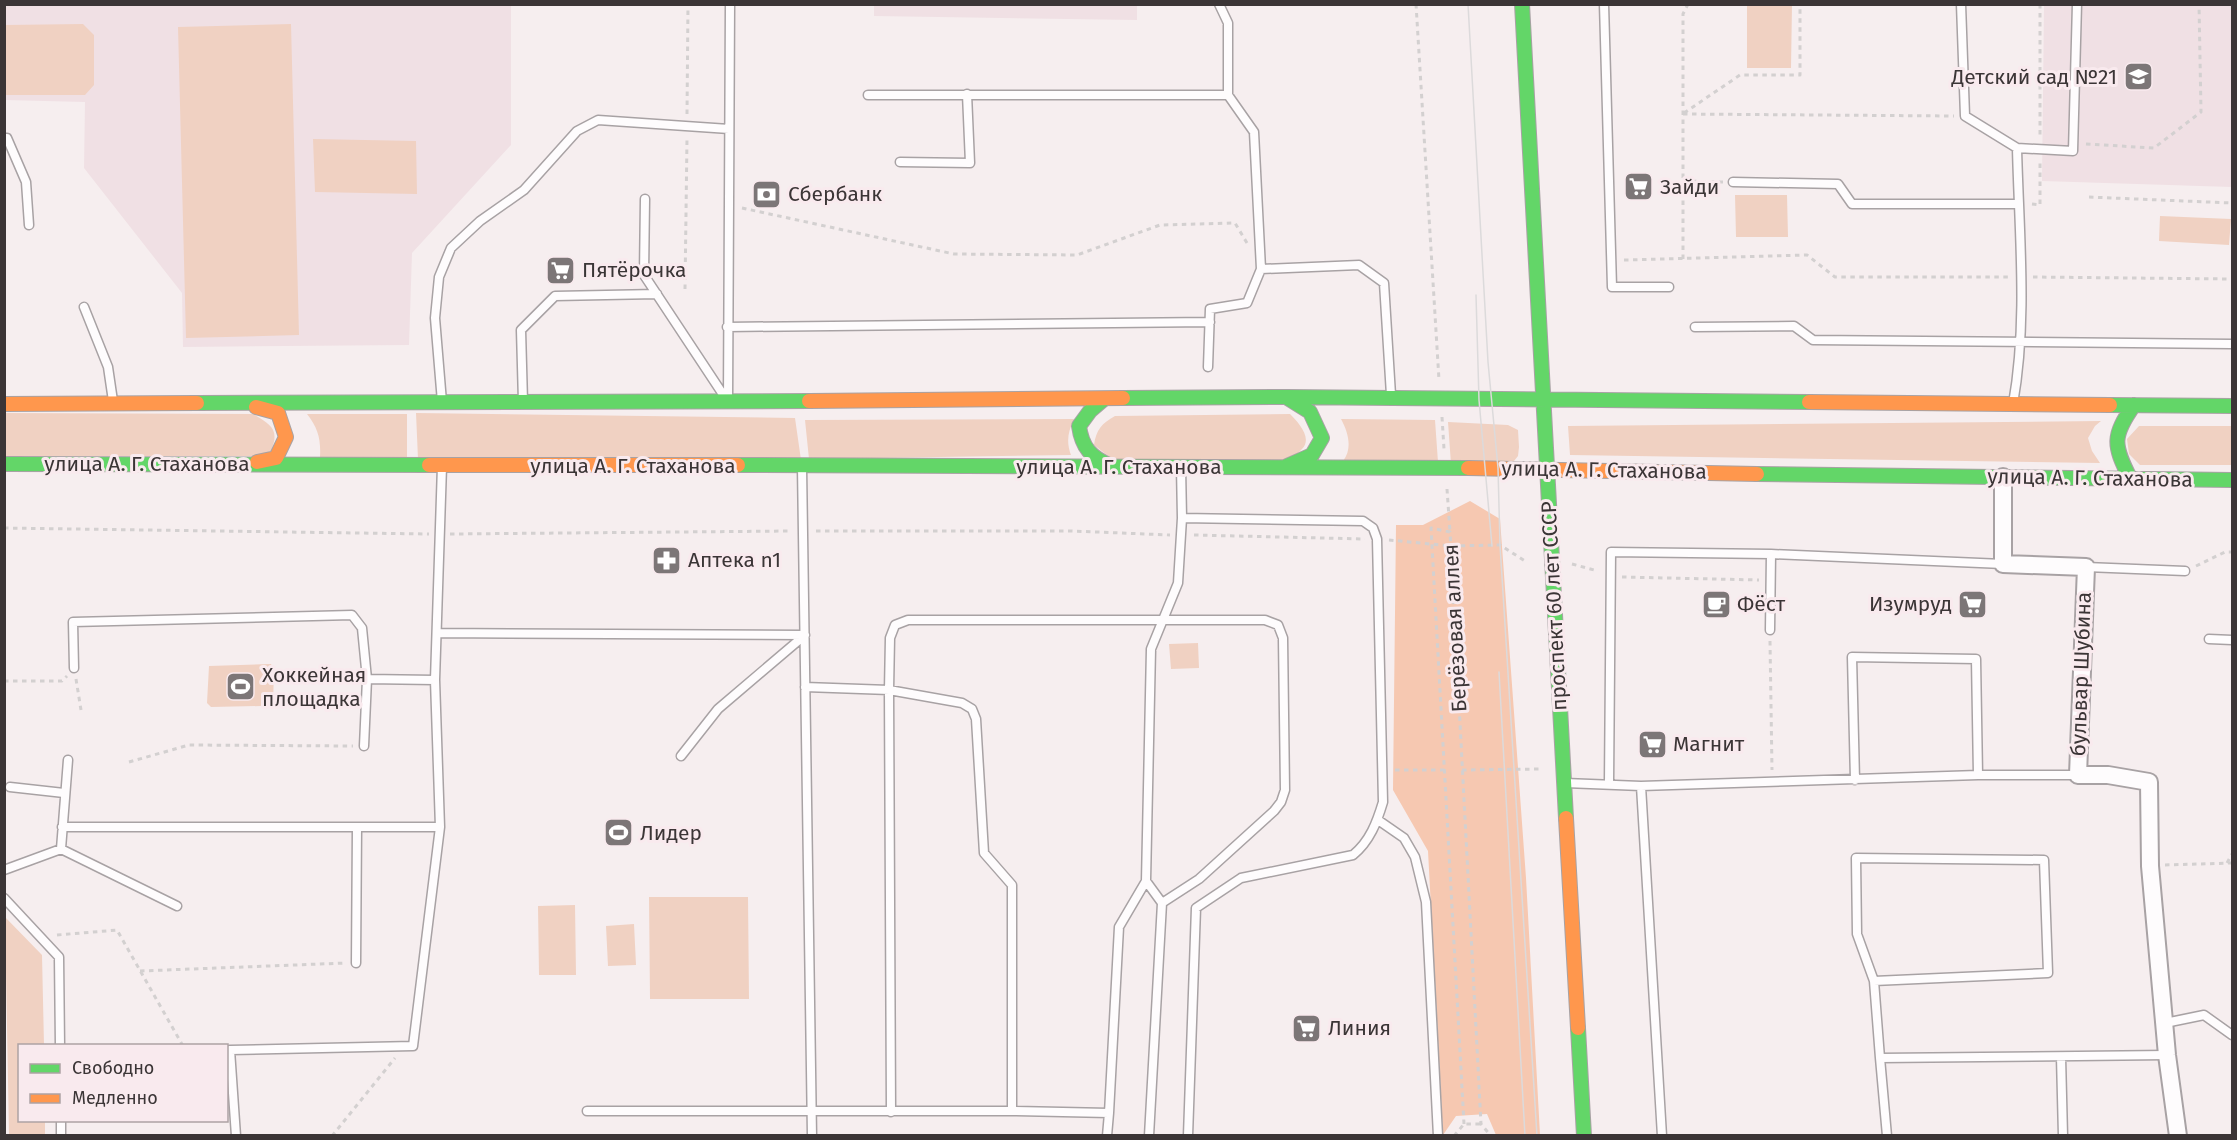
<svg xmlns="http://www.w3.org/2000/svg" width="2237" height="1140" font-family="'Fira Sans',sans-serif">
  <rect width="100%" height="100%" fill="#f6eeef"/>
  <!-- built -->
  <path fill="#f0e0e4" d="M874,4l263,1v15l-263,-4z
    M5,5h506v140l-99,108 -3,92 -226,2 -1,-54 -98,-125 1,-66 -80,-2z
    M2044,5h188v182l-190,-6z"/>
  <!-- green -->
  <path fill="#f0d1c2" d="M1747,5h45l-1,63h-44z
    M83,24l11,11v50l-9,10h-80v-70z
    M291,24l8,311 -113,3 -8,-311z
    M313,139l103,2 1,53 -102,-2z
    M1735,195h52l1,42h-52z
    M2160,216l71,3 -2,26 -70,-4z
    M5,413l248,1c18,11 27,15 18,37l-13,5h-253z
    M416,413l379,5 6,42 -383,-1z
    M307,414h100v44l-87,-1c1,-18 -2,-29 -13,-43z
    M1290,414c8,8 23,24 12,35 -4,5 -12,8 -17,11l-169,2 -22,-17c2,-15 8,-22 21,-29z
    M1074,419c-6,13 -8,22 -3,36l-262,4 -4,-39z
    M1341,419l94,1 3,42 -95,-1c10,-13 5,-29 -2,-42z
    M2101,421l-6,5 -7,12 4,13 8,12 -530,-8 -2,-29z
    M1448,422l60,3 10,5 1,17 -1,9 -4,5 -63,3z
    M2139,426h93v39h-92l-11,-11 -2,-15z
    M1198,643l1,25 -28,1 -2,-25z
    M271,664l3,7 -1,33 -12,2 -50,1 -4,-4 2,-37z
    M649,897h99l1,102h-99z
    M575,905l1,70h-37l-1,-69z
    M5,917l37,38 2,90 -24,1v74l25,1v14h-36z
    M634,924l2,41 -28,1 -2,-40z"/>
  <!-- forest -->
  <path fill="#f6c8b1" d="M1470,501l30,18 26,359 14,257h-44l-9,-21 -31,2 -13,19 -15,-284 -35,-61 3,-265h27z"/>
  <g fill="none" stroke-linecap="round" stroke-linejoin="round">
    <defs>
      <path id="lane" d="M1219,4l9,19v72l26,37 7,137 98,-4 25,18 7,112
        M1604,4l8,283h57
        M1961,4l4,112 52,32c2,85 11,172 -4,256
        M868,95h360
        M4,138h3l19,44 3,43
        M2017,148l56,3 4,-147
        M900,162l70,1 -3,-69
        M1733,182l105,2 14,20h166
        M645,199l-1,76 82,124
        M84,307l24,60 5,34
        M727,327l483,-5
        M1695,327l99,-1 19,14 419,4
        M1208,367l2,-58 37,-6 14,-34
        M442,402l-7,-84 4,-41 12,-29 29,-27 44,-31 53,-59 21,-11 131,9
        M523,402l-2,-72 34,-34 102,-2
        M728,402l2,-398
        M802,467l10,669
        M1181,467l1,51 181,3 10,7 4,11 6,263c-6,20 -13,39 -30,53l-112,23 -45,30 -8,228
        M1771,554l232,10
        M2086,567l99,4
        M437,633l368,2
        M2209,639l23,1
        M74,668l-1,-46 279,-7 10,13 5,51 -3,67
        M367,679l68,1
        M805,687l84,3 73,13 10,6 4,10 8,134 28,32v226l97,2 10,-186 27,-46 5,-232 27,-66 4,-65
        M681,756l37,-47 87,-74
        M1855,780l-3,-123 124,2 2,116
        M1565,783l76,3 337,-11h100
        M1609,783l2,-231 160,2 -1,76
        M1641,786l21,350
        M10,787l54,6
        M1378,820l26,18 11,19 11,45 12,234
        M62,827h378
        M61,849l116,57
        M4,870l57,-21 7,-89
        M1146,881l16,22 -13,233
        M4,898l55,59 1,89
        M356,963l1,-136
        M1874,981l-17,-47 -1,-76 188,2 4,113 -174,8 6,77
        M2165,1023l39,-8 28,20
        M2061,1057l2,79
        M587,1111h425
        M891,1112l-2,-422 1,-52 5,-13 13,-5h357l13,5 5,13 2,152 -4,12 -7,9 -75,68 -37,24
        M61,1120v16
        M236,1136l-6,-86 183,-4 27,-219 -5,-147 7,-214
        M1107,1136l2,-23
        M1887,1136l-7,-78 287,-3"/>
      <path id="street" d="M2003,477v87l83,3 -8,208h30l41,7 1,84 17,189 11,81"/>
      <path id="fast" d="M1522,4l44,814
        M1286,397l24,15 12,26 -10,17 -25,11
        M1123,398l163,-1 523,5
        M1104,399l-14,12 -11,15c3,22 12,31 32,40
        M197,403l612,-2
        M2110,405l122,1
        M4,464l425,1
        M738,465l730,3
        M1757,474l475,6
        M2130,478c-17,-33 -18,-42 4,-73
        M1578,1028l6,108"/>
      <path id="slow" d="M809,401l314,-3
        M1809,402l301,3
        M4,404l193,-1
        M256,407l22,6 8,24 -10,21 -19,4
        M429,465h309
        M1468,468l289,6
        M1566,818l12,210"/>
    </defs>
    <!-- lane casing -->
    <use href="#lane" stroke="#a8a2a4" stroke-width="11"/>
    <!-- street casing -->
    <use href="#street" stroke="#a8a2a4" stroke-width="20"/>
    <!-- fast casing -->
    <use href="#fast" stroke="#a8a2a4" stroke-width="16"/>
    <!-- slow casing -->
    <use href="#slow" stroke="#a8a2a4" stroke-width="16"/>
    <!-- path -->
    <path stroke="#d3d0d0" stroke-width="3" stroke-dasharray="4.5 4.5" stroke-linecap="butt" d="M1416,4l23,376
      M2040,4v134
      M1684,113l56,-38h60v-71
      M687,114l1,-110
      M1683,114l271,2
      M2086,144l68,4 47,-36 -2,-108
      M1683,181l40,1
      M2089,197l143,6
      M2032,204l8,1v-43
      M742,208l212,46 123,1 83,-30 75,-2 12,20
      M1683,259v-245l5,-10
      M1624,260l183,-5 28,22h174
      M2033,277l199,2
      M685,289l2,-151
      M1442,417l2,32
      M1447,489l3,43
      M4,528l425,6
      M816,531h256l98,4
      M450,534l342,-3
      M1194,535l171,4
      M1389,540l62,6 49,-1 25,16
      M1572,564l26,7
      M2196,566l29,-14h7
      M1622,577l137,3
      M1770,641l2,129
      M76,679l5,31
      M4,681h58l5,-5
      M129,762l60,-17 164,1
      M1395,770h50
      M1462,770l79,-1
      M2227,863l5,-9
      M2165,865l67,-2
      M57,935l60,-5 66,116
      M140,971l206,-8
      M1464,1124l-33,-596 19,4 31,592 10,12
      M332,1136l63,-78
      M1454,1136l10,-12h17"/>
    <!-- lane -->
    <use href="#lane" stroke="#fefcfd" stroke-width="8"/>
    <!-- street -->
    <use href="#street" stroke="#fefcfd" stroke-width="16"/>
    <!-- fast -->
    <use href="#fast" stroke="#63d668" stroke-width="14"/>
    <!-- slow -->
    <use href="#slow" stroke="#ff974d" stroke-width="14"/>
    <!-- tram -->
    <path stroke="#dcdadb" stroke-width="1.5" d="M1468,4l20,358 10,106 2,77 37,591
      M1476,295l3,105 13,146
      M1499,672l26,464"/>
  </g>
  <!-- icons -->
  <defs>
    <symbol id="school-square" viewBox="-11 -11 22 22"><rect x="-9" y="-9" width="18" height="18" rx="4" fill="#7c7677" stroke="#f9eaee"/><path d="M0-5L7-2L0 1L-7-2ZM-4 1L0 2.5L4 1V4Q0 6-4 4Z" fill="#fff"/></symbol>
    <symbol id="supermarket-square" viewBox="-11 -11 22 22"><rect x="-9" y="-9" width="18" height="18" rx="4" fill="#7c7677" stroke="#f9eaee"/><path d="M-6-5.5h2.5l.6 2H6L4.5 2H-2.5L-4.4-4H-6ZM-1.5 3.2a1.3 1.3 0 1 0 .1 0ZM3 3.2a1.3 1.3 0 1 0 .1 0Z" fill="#fff"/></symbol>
    <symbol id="bank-square" viewBox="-11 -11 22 22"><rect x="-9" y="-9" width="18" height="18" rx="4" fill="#7c7677" stroke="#f9eaee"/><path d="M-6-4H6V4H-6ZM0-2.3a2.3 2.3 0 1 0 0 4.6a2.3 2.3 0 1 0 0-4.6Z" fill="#fff"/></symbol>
    <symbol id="pharmacy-square" viewBox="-11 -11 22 22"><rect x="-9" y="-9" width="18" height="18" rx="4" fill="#7c7677" stroke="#f9eaee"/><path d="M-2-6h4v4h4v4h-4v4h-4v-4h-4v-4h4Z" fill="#fff"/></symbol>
    <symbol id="cafe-square" viewBox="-11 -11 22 22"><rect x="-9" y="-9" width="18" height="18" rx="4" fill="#7c7677" stroke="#f9eaee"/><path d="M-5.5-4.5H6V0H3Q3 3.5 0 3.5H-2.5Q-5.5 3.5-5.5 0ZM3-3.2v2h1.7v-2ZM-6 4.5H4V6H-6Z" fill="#fff"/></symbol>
    <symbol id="stadium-square" viewBox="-11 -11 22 22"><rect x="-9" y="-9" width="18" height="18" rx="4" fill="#7c7677" stroke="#f9eaee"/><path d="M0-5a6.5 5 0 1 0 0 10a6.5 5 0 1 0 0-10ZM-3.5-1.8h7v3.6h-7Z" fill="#fff"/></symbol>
  </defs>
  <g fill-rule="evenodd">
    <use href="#school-square" x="2122" y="60" width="33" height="33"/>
    <use href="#supermarket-square" x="1622" y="170" width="33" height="33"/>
    <use href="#bank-square" x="750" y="178" width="33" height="33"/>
    <use href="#supermarket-square" x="544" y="254" width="33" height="33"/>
    <use href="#pharmacy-square" x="650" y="544" width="33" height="33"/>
    <use href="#cafe-square" x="1700" y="588" width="33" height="33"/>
    <use href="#supermarket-square" x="1956" y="588" width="33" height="33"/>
    <use href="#stadium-square" x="224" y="670" width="33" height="33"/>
    <use href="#supermarket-square" x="1636" y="728" width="33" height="33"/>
    <use href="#stadium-square" x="602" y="816" width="33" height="33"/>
    <use href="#supermarket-square" x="1290" y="1012" width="33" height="33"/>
  </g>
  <g text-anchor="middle" stroke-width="6" stroke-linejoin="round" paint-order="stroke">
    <!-- poi labels -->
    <g font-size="21" fill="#3b3536" stroke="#f9eaee" text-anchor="start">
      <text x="2117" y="84" text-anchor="end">Детский сад №21</text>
      <text x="1660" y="194">Зайди</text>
      <text x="788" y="201">Сбербанк</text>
      <text x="582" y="277">Пятёрочка</text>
      <text x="688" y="567">Аптека n1</text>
      <text x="1737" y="611">Фёст</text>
      <text x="1952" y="611" text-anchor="end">Изумруд</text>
      <text x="262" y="682">Хоккейная<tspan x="262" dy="24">площадка</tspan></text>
      <text x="1673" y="751">Магнит</text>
      <text x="640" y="840">Лидер</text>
      <text x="1328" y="1035">Линия</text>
    </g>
    <!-- street labels -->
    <g font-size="21" fill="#3b3536" stroke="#f9eaee">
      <text x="147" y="471">улица А. Г. Стаханова</text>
      <text x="633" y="473">улица А. Г. Стаханова</text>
      <text x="1119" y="474">улица А. Г. Стаханова</text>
      <text transform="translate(1604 470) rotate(1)" y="7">улица А. Г. Стаханова</text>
      <text transform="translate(2090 478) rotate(1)" y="7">улица А. Г. Стаханова</text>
      <text transform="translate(1554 606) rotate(-93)" y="7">проспект 60 лет СССР</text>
      <text transform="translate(1455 628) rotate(-93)" y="7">Берёзовая аллея</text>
      <text transform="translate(2081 674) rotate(-88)" y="7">бульвар Шубина</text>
    </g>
  </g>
  <!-- border -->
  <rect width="2237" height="1140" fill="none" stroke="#3b3536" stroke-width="12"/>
  <!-- legend -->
  <rect x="18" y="1044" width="210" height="78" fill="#f9eaee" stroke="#ada2a4" stroke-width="1.5"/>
  <rect x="30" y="1064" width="30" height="9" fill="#63d668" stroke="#ada2a4" stroke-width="1.5"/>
  <text x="72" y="1074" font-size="18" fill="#3b3536">Свободно</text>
  <rect x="30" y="1094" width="30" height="9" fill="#ff974d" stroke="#ada2a4" stroke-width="1.5"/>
  <text x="72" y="1104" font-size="18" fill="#3b3536">Медленно</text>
</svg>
